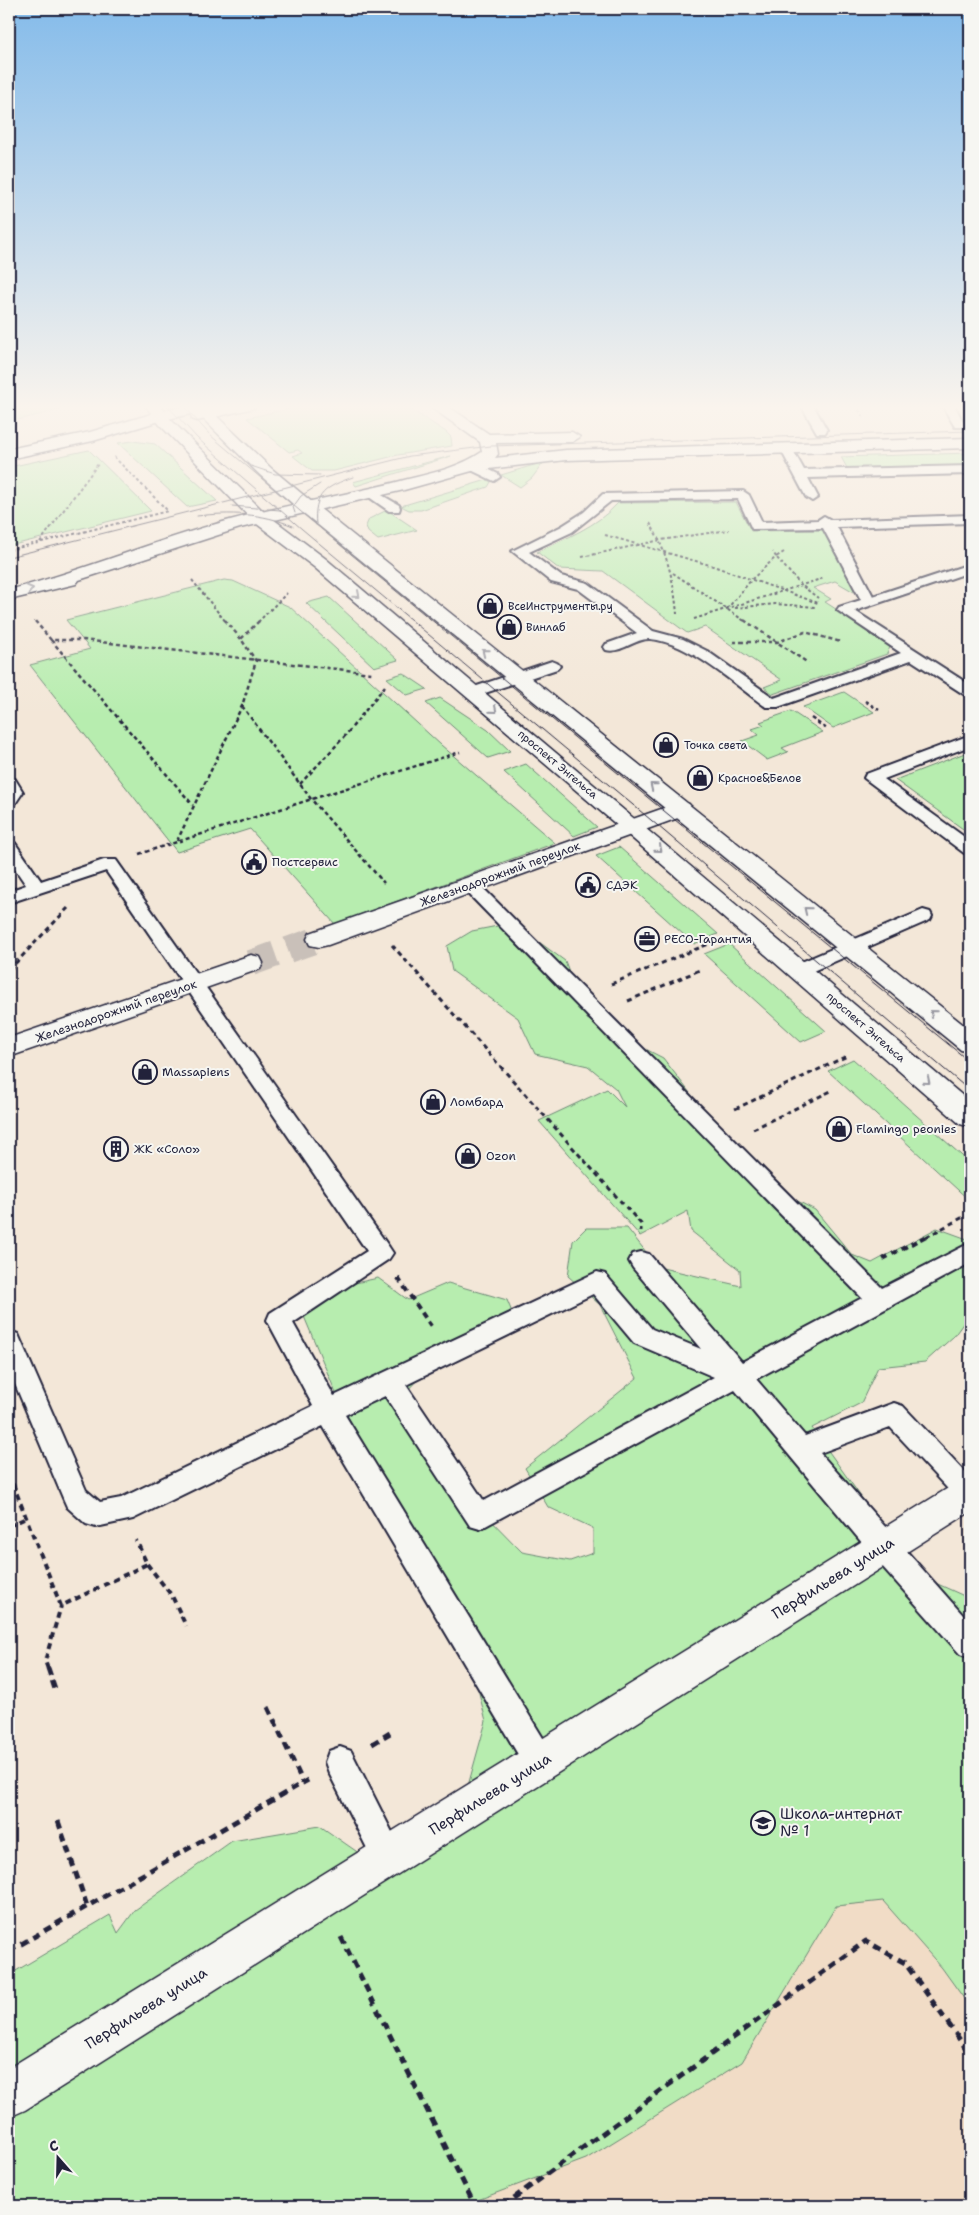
<svg xmlns="http://www.w3.org/2000/svg" width="979" height="2215" font-family="'Shantell Sans',sans-serif">
  <rect width="100%" height="100%" fill="#f3e7d8"/>
  <filter id="ink" filterUnits="userSpaceOnUse"><feTurbulence type="fractalNoise" baseFrequency=".02" numOctaves="2"/><feDisplacementMap in="SourceGraphic" scale="10" xChannelSelector="R" yChannelSelector="G"/><feConvolveMatrix kernelMatrix="1 2 1 2 8 2 1 2 1" color-interpolation-filters="sRGB"/></filter>
  <g filter="url(#ink)">
    <!-- built -->
    <path fill="#f1dcc6" d="M970,1691v515h-961z"/>
    <!-- green -->
    <path fill="#b7edaf" stroke="#6c8875" d="M9,405h71l-71,17z
      M306,405h98l42,27 5,5 1,9 -54,9 -64,16h-22l-19,-15 9,-3 -4,-3 -9,2 -42,-34z
      M133,441l22,3 62,57 -30,6 -69,-64z
      M89,450l62,61 -142,35v-79z
      M970,453v12l-123,3 -6,-11z
      M451,456l-95,30 -3,-4z
      M544,462l-12,16 -12,9 -19,-12z
      M487,480l4,2 -3,5 -67,23h-12l-8,-4z
      M736,502l15,29 73,-1 35,60 -5,2 -19,-11 -22,7 18,11 -6,3 59,38 6,7 -3,7 -114,40 -9,-7 18,-7 -77,-53 -18,6 -84,-62 -44,-2 -22,-17c29,-14 59,-25 81,-49z
      M387,510l30,20 -39,10 -10,-8 -2,-6 3,-7z
      M224,580l9,1 57,26 151,138 114,98 -220,81 -85,-95 -73,23 -147,-187 60,-16 -24,-29z
      M329,597l69,63 -24,7 -68,-64z
      M403,673l24,16 -20,6 -20,-17z
      M844,692l30,20 -41,16 -30,-21z
      M440,698l48,32 22,21 -22,7 -62,-55z
      M791,711l32,21 -41,16 6,4 -21,8 -25,-19 17,-6 -7,-6 12,-4 -4,-3z
      M970,751v83l-75,-54z
      M526,764l71,63 -23,9 -70,-64z
      M619,847l99,87 -24,10 -98,-88z
      M513,923l52,38 22,58 76,39 94,122 58,30 37,45 20,8 65,-35 33,12v74l-16,22 -29,26 -47,5 -17,36 -49,25 57,80 -2,44 95,43 8,9v403l-28,-39 -59,-67 -47,5 -94,156 -156,97 -124,47h-453v-231l101,-60 8,18 17,-23 97,-69 88,-15 69,48 67,-45 30,-108 -29,-116 -117,-202 -37,-89 34,-27 41,-9 30,22 40,-17 59,17 7,17 -79,44 -30,32 35,75 82,84 48,9 23,-8v-25l-45,-21 -23,-39 112,-90 -37,-73 -32,-29 5,-35 13,-13h41l31,39 83,19 -1,-16 -49,-39 -3,-20 -48,25 -101,-115 68,-32 18,18 -9,-18 -28,-23 -53,-12 -17,-36 -66,-47 -5,-25 25,-15z
      M729,944l97,87 -25,11 -97,-88z
      M853,1059l117,104v38l-142,-130z"/>
    <g fill="none" stroke-linecap="round" stroke-linejoin="round">
      <!-- minor-tunnel -->
      <path stroke="#c9c0b9" stroke-width="26" stroke-dasharray="26 13" stroke-linecap="butt" d="M251,963l68,-24"/>
      <defs>
        <path id="service" d="M801,405h12l14,25 -2,3h-8z
          M942,405h12l11,20 -2,2h-8z
          M786,444l4,1 14,25 166,-4v8l-162,4 10,19 -6,4 -6,-4 -26,-49z
          M473,462l25,12 2,3 -6,4 -25,-12 -2,-3z
          M373,490l26,15 1,3 -1,3h-10l-20,-14 -2,-3z
          M743,491l6,4 13,27 56,-2 6,-4 7,4 139,-5v8l-133,4 36,69 97,-32v8l-115,39 115,74v12l-5,-2 -54,-35 -133,47h-12c-31,-22 -77,-65 -116,-68 -15,-1 -29,15 -44,11l-2,-3 2,-3 31,-11 -59,-44 -27,-7 -39,-31 50,-25 22,-14 19,-18zM738,499l14,30 71,-1 38,72 -22,7 -2,3 64,43 -127,45 -67,-47 -24,-12 -30,-8 -65,-48 -27,-7 -32,-24 43,-20 39,-31z
          M552,661l5,2 3,3 -3,3 -84,28 -8,-5 3,-3z
          M970,735v11l-86,33 86,62v13l-6,-1 -100,-75 2,-4z
          M9,778l6,1 8,13 -8,12 -6,1z
          M9,842l6,1 26,38 63,-21h12l273,387 4,6 -4,6 -96,64 41,73 263,-124 8,2 47,55 49,20 -68,-81 -4,-7 4,-7 8,-2 8,2 93,108 120,-64 -398,-409 -3,-4 3,-4h12l406,407 88,-45v20l-214,116 49,57 89,-33 9,3 67,71 -1,29 -9,-4 -70,-75 -70,26 150,170v35l-10,-4 -87,-98 -138,-166 -255,139 -10,-3 -85,-130 -40,19 206,336 4,11 -4,11 -11,4 -11,-4 -206,-347 -190,93 -37,8 -10,-3 -19,-17 -4,-9 -54,-128v-39l9,3 3,7 65,149 14,12 21,-4 192,-92 -46,-86 3,-7 97,-62 -261,-380 -97,32v-12l17,-6 -17,-25zM593,1294l41,49 80,34 -230,124 -78,-116z
          M923,910l7,2 2,4 -2,4 -124,54 -7,2 -7,-2 -3,-4 3,-4z
          M340,1747l11,4 48,95 5,11 -5,11 -11,5 -11,-5 -48,-95 -4,-11 4,-11z"/>
        <path id="minor" d="M681,802l8,2 3,5 -3,5 -361,131 -9,2 -9,-2 -3,-6 3,-6z
          M251,955l9,2 3,6 -3,6 -251,88v-19z
          M970,1478v34l-945,598 -16,7v-49l949,-586z"/>
        <path id="secondary" d="M190,405h66l-2,3 -57,13 -5,-2 -1,-5 -28,6 -70,21 -84,18v-10l81,-17 65,-19z
          M428,405h18l43,29 83,-2 8,5 -8,5 -76,1 2,11 -3,4 71,-8 404,-12v10l-404,12 -94,11 -68,19 -164,38 -161,52 -3,4 -67,16v-10c74,-19 146,-50 221,-70 58,-16 119,-25 178,-41 25,-6 52,-12 74,-27l-2,-10z"/>
        <path id="primary" d="M145,405h15l10,14 95,94 61,46 644,543v25l-10,-3 -335,-292 -311,-265 -61,-46 -93,-96z
          M189,405h16l67,64 41,34 657,527v23l-9,-3 -660,-539 -41,-36z"/>
      </defs>
      <!-- service casing -->
      <use href="#service" stroke="#22223b" stroke-width="4"/>
      <!-- minor casing -->
      <use href="#minor" stroke="#22223b" stroke-width="3"/>
      <!-- secondary casing -->
      <use href="#secondary" stroke="#22223b" stroke-width="3"/>
      <!-- primary casing -->
      <use href="#primary" stroke="#22223b" stroke-width="3"/>
      <!-- path-far4 -->
      <path stroke="#22223b" stroke-width="2" stroke-dasharray="3 2.5" stroke-linecap="butt" d="M856,405l7,12
        M114,457l54,54
        M650,523c17,29 24,58 27,91
        M605,535l108,31 105,37
        M40,542l58,-78
        M9,550l159,-39
        M784,552l-8,5 25,28 17,13
        M582,557l79,-17 68,-10
        M673,573l73,49
        M192,580l34,42
        M735,608l40,-4 41,3
        M727,609l25,-30 24,-22 -3,-5
        M694,619l130,-41
        M258,622l29,-29"/>
      <!-- path-far3 -->
      <path stroke="#22223b" stroke-width="2.5" stroke-dasharray="4 3" stroke-linecap="butt" d="M225,620l16,19
        M744,620l64,43
        M35,621l16,19h32l289,33
        M51,640l142,165
        M733,642h44l28,-10 36,10
        M865,701l14,9
        M242,706l69,93 73,84
        M811,718l16,11
        M300,784l45,-48 40,-50
        M177,841l65,-135 14,-45 -15,-22 19,-19
        M139,854l321,-102"/>
      <!-- path-far2 -->
      <path stroke="#22223b" stroke-width="3" stroke-dasharray="5 4" stroke-linecap="butt" d="M392,945l249,279v8
        M9,970l59,-62
        M611,984l105,-43
        M628,1001l74,-32
        M735,1109l112,-53
        M753,1129l80,-39
        M926,1237l43,-23"/>
      <!-- path-far1 -->
      <path stroke="#22223b" stroke-width="4" stroke-dasharray="6 4.5" stroke-linecap="butt" d="M883,1259l45,-24
        M398,1278l33,48
        M9,1474l52,132 86,-42 -11,-24
        M9,1526l17,-8
        M147,1564l25,32 14,30
        M48,1669l-3,-8 16,-55"/>
      <!-- path -->
      <path stroke="#22223b" stroke-width="5" stroke-dasharray="8 5.5" stroke-linecap="butt" d="M48,1668l8,24
        M268,1707l35,76
        M372,1744l18,-11
        M58,1821l29,85
        M341,1937l134,269
        M9,1951l299,-171
        M503,2206l363,-265 39,22 65,91"/>
      <!-- service -->
      <use href="#service" fill="#f6f6f2" fill-rule="evenodd"/>
      <!-- minor -->
      <use href="#minor" fill="#f6f6f2" fill-rule="evenodd"/>
      <!-- secondary -->
      <use href="#secondary" fill="#f6f6f2" fill-rule="evenodd"/>
      <!-- primary -->
      <use href="#primary" fill="#f6f6f2" fill-rule="evenodd"/>
      <!-- tram -->
      <path stroke="#22223b" stroke-width="1" d="M167,405l30,33 105,91 349,291 319,271
        M183,405l27,30 141,119 619,508
        M251,466l24,8 45,1
        M232,506l48,4
        M295,513l-2,-6 8,-11 19,-12
        M197,516c33,-4 65,-3 96,10
        M316,525c-3,-32 10,-38 37,-48
        M9,557l401,-101 81,-10 479,-15"/>
    </g>
    <!-- one-way arrows -->
    <defs><path id="oneway-chevron" d="M-2-3.5L2.5 0L-2 3.5" fill="none" stroke-width="1.6" stroke-linecap="round" stroke-linejoin="round" transform="scale(1.25)"/></defs>
    <g stroke="#9797a0">
      <use href="#oneway-chevron" transform="translate(30 589) rotate(-14)"/>
      <use href="#oneway-chevron" transform="translate(357 595) rotate(41)"/>
      <use href="#oneway-chevron" transform="translate(485 652) rotate(-141)"/>
      <use href="#oneway-chevron" transform="translate(494 710) rotate(40)"/>
      <use href="#oneway-chevron" transform="translate(653 786) rotate(-141)"/>
      <use href="#oneway-chevron" transform="translate(659 849) rotate(41)"/>
      <use href="#oneway-chevron" transform="translate(807 910) rotate(-141)"/>
      <use href="#oneway-chevron" transform="translate(933 1013) rotate(-140)"/>
      <use href="#oneway-chevron" transform="translate(927 1081) rotate(41)"/>
    </g>
  </g>
  <!-- sky -->
  <linearGradient id="sky" x2="0" y2="1"><stop stop-color="#84bbea"/><stop offset="0.57" stop-color="#faf4ed"/><stop offset="1" stop-color="#faf4ed" stop-opacity="0"/></linearGradient>
  <rect width="979" height="715" fill="url(#sky)"/>
  <!-- icons -->
  <defs>
    <symbol id="shop-ring" viewBox="-11 -11 22 22"><circle r="9.5" fill="#f6f6f2" stroke="#22223b" stroke-width="1.5"/><path d="M-5-2.5h2.3a2.7 3.5 0 0 1 5.4 0H5L5.5 6h-11ZM-1.5-2.5h3a1.5 2.3 0 0 0-3 0Z" fill="#22223b"/></symbol>
    <symbol id="civic-ring" viewBox="-11 -11 22 22"><circle r="9.5" fill="#f6f6f2" stroke="#22223b" stroke-width="1.5"/><path d="M-.6-6.5H3V-4.5H.6V-3L4-1V1h2V6H-6V1h2V-1L-.6-3ZM-1.2 2.5V6h2.4V2.5Z" fill="#22223b"/></symbol>
    <symbol id="office-ring" viewBox="-11 -11 22 22"><circle r="9.5" fill="#f6f6f2" stroke="#22223b" stroke-width="1.5"/><path d="M-6-3h4V-5.5h4V-3h4V5H-6ZM-1-4.5V-3h2v-1.5ZM-6 0V1H6V0Z" fill="#22223b"/></symbol>
    <symbol id="building-ring" viewBox="-11 -11 22 22"><circle r="9.5" fill="#f6f6f2" stroke="#22223b" stroke-width="1.5"/><path d="M-4-6H4V6H1V3H-1V6H-4ZM-2.5-4.3h1.7v1.8h-1.7ZM.8-4.3h1.7v1.8H.8ZM-2.5-1h1.7V.8h-1.7ZM.8-1h1.7V.8H.8Z" fill="#22223b"/></symbol>
    <symbol id="school-ring" viewBox="-11 -11 22 22"><circle r="9.5" fill="#f6f6f2" stroke="#22223b" stroke-width="1.5"/><path d="M0-5L7-2L0 1L-7-2ZM-4 1L0 2.5L4 1V4Q0 6-4 4Z" fill="#22223b"/></symbol>
  </defs>
  <g fill-rule="evenodd">
    <use href="#shop-ring" x="476" y="592" width="28" height="28"/>
    <use href="#shop-ring" x="495" y="613" width="28" height="28"/>
    <use href="#shop-ring" x="652" y="731" width="28" height="28"/>
    <use href="#shop-ring" x="686" y="764" width="28" height="28"/>
    <use href="#civic-ring" x="240" y="848" width="28" height="28"/>
    <use href="#civic-ring" x="574" y="871" width="28" height="28"/>
    <use href="#office-ring" x="633" y="925" width="28" height="28"/>
    <use href="#shop-ring" x="131" y="1058" width="28" height="28"/>
    <use href="#shop-ring" x="419" y="1088" width="28" height="28"/>
    <use href="#shop-ring" x="825" y="1115" width="28" height="28"/>
    <use href="#building-ring" x="102" y="1135" width="28" height="28"/>
    <use href="#shop-ring" x="454" y="1142" width="28" height="28"/>
    <use href="#school-ring" x="749" y="1809" width="28" height="28"/>
  </g>
  <g text-anchor="middle" stroke-width="4" stroke-linejoin="round" paint-order="stroke">
    <!-- far-poi labels -->
    <g font-size="11" fill="#22223b" stroke="#f6f6f2" text-anchor="start">
      <text x="508" y="610">ВсеИнструменты.ру</text>
      <text x="526" y="631">Винлаб</text>
      <text x="684" y="749">Точка света</text>
      <text x="718" y="782">Красное&amp;Белое</text>
    </g>
    <!-- far-street labels -->
    <g font-size="11" fill="#22223b" stroke="#f6f6f2">
      <text transform="translate(558 764) rotate(40)" y="4">проспект Энгельса</text>
      <text transform="translate(866 1027) rotate(41)" y="4">проспект Энгельса</text>
    </g>
    <!-- poi labels -->
    <g font-size="12" fill="#22223b" stroke="#f6f6f2" text-anchor="start">
      <text x="272" y="866">Постсервис</text>
      <text x="606" y="889">СДЭК</text>
      <text x="664" y="943">РЕСО-Гарантия</text>
      <text x="162" y="1076">Massapiens</text>
      <text x="450" y="1106">Ломбард</text>
      <text x="856" y="1133">Flamingo peonies</text>
      <text x="134" y="1153">ЖК «Соло»</text>
      <text x="486" y="1160">Ozon</text>
    </g>
    <!-- street labels -->
    <g font-size="12" fill="#22223b" stroke="#f6f6f2">
      <text transform="translate(500 874) rotate(-20)" y="4">Железнодорожный переулок</text>
      <text transform="translate(116 1011) rotate(-19)" y="4">Железнодорожный переулок</text>
    </g>
    <!-- near-street labels -->
    <g font-size="15" fill="#22223b" stroke="#f6f6f2">
      <text transform="translate(833 1578) rotate(-32)" y="5">Перфильева улица</text>
      <text transform="translate(490 1794) rotate(-32)" y="5">Перфильева улица</text>
      <text transform="translate(146 2008) rotate(-32)" y="5">Перфильева улица</text>
    </g>
    <!-- near-poi labels -->
    <g font-size="15" fill="#22223b" stroke="#f6f6f2" text-anchor="start">
      <text x="780" y="1819">Школа-интернат<tspan x="780" dy="17">№ 1</tspan></text>
    </g>
  </g>
  <!-- margin -->
  <rect width="979" height="2215" fill="none" stroke="#f6f6f2" stroke-width="30"/>
  <rect x="15" y="15" width="949" height="2185" fill="none" stroke="#22223b" stroke-width="2" filter="url(#ink)"/>
  <!-- north arrow -->
  <g transform="translate(58 2158) rotate(340)" stroke="#f6f6f2" stroke-width="4" paint-order="stroke">
  <path d="M0-4L9 19L0 12L-9 19Z" fill="#22223b"/>
  <text y="-8" font-size="14" font-weight="bold" text-anchor="middle" fill="#22223b">С</text>
  </g>
</svg>
